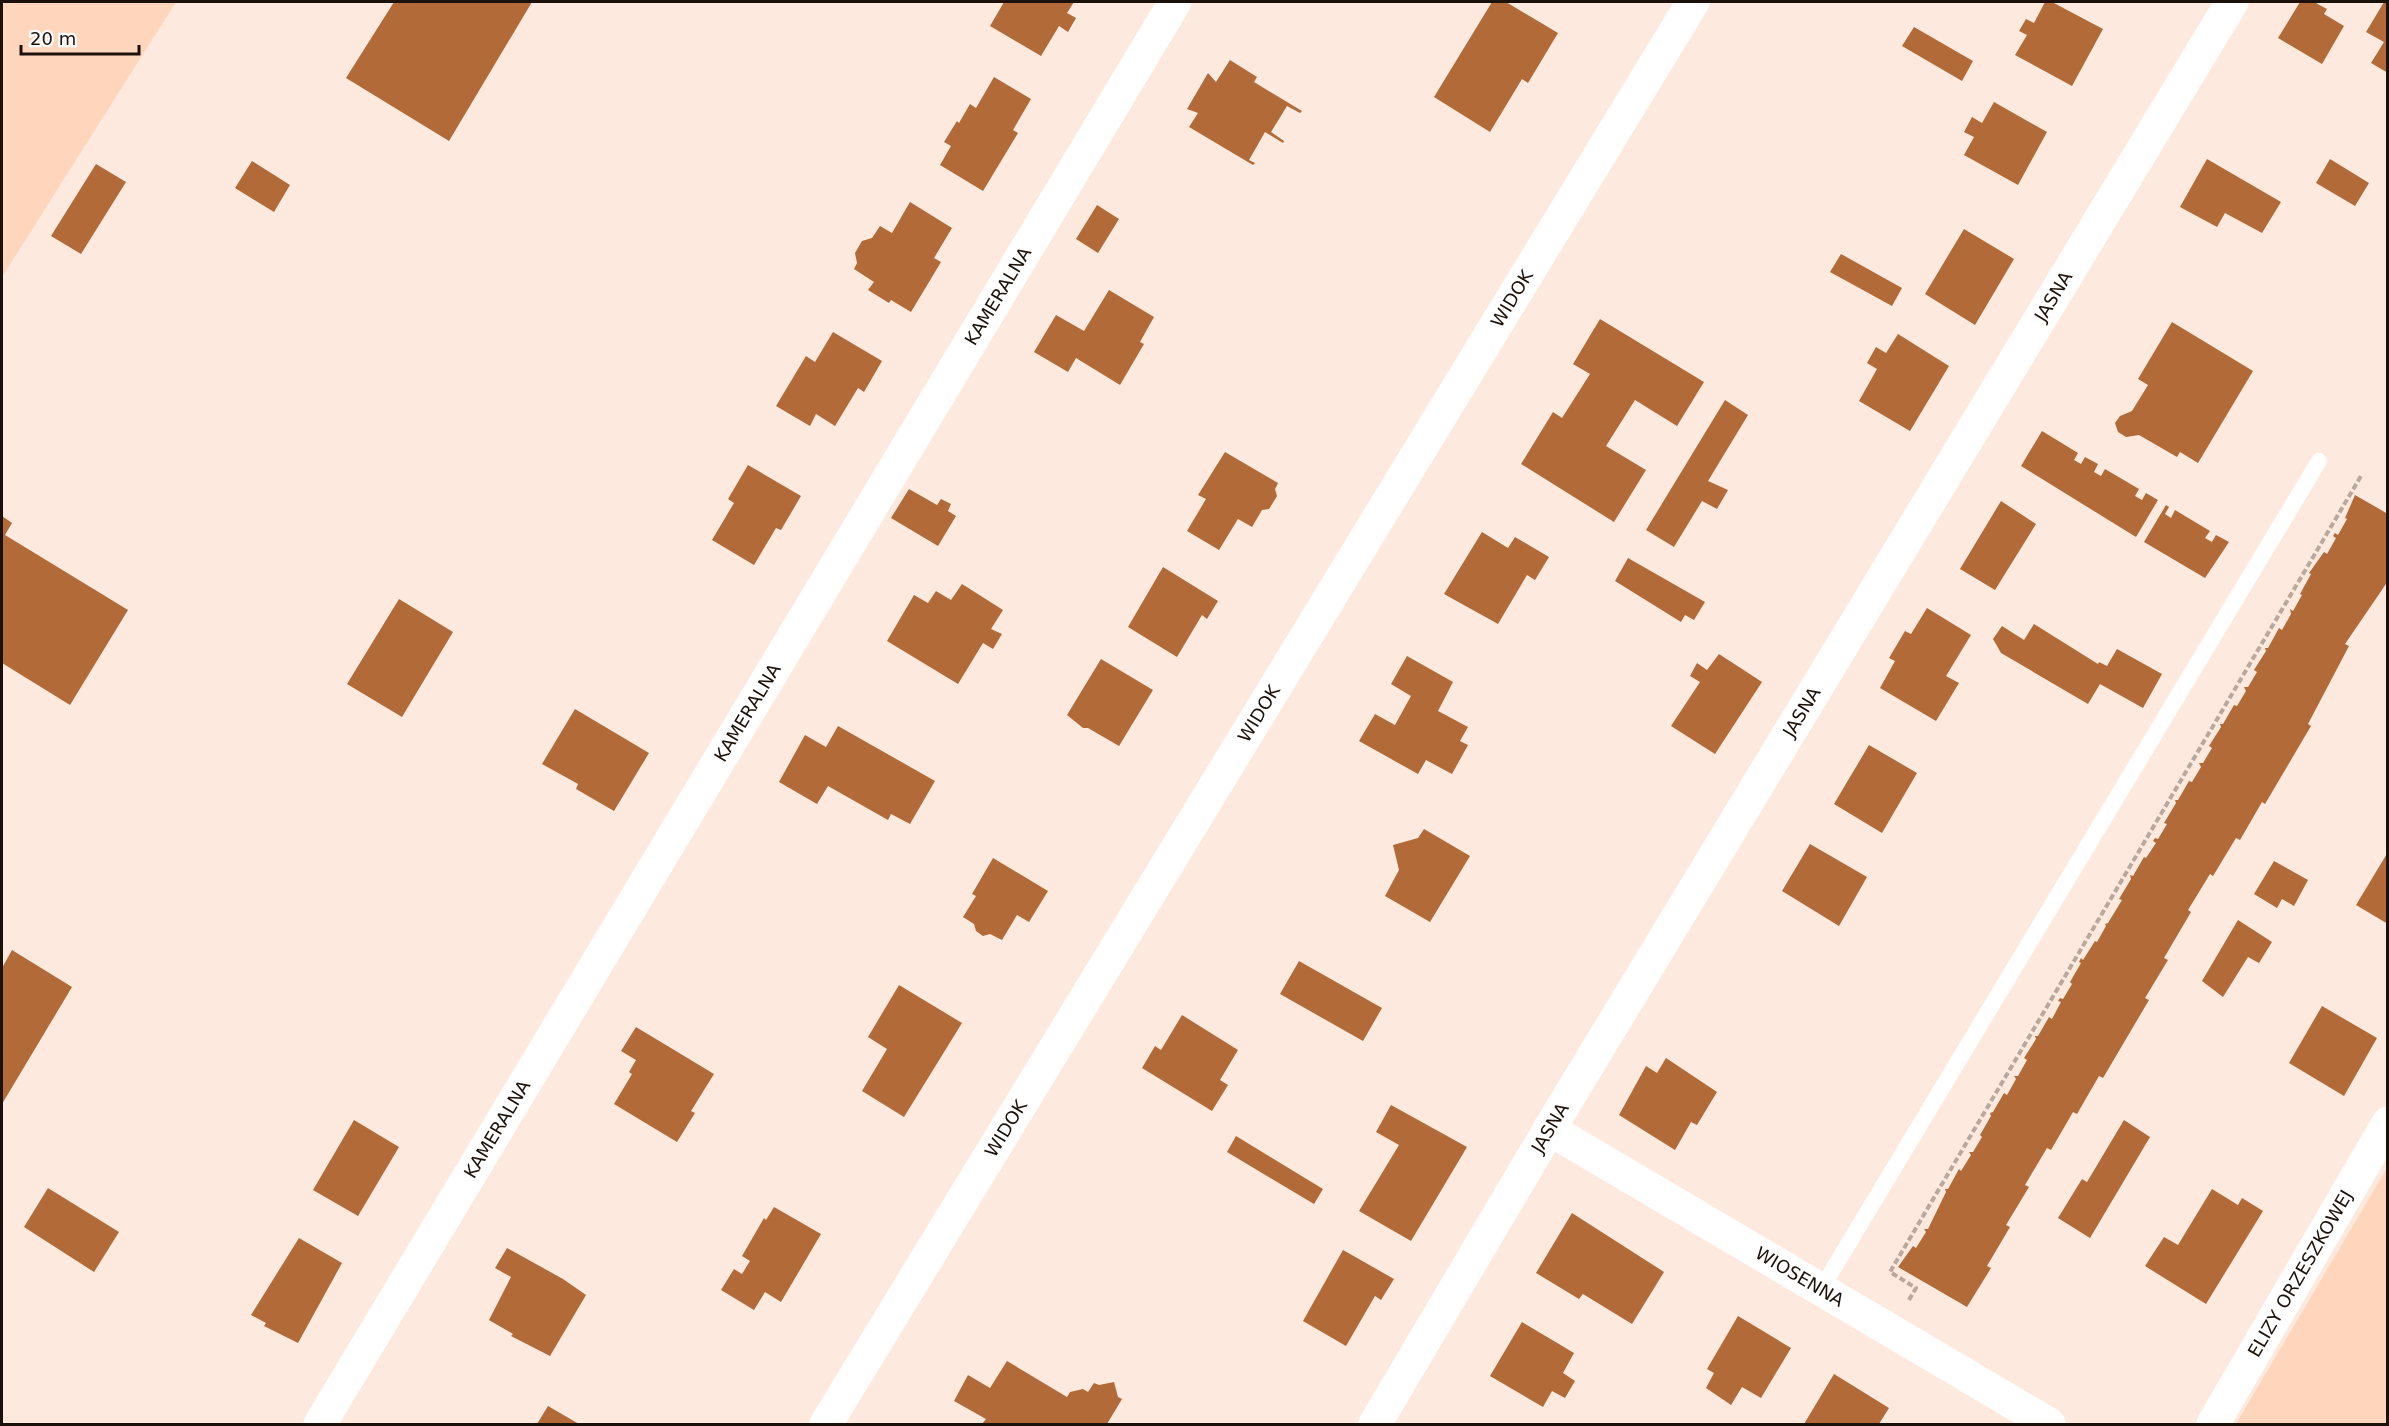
<svg xmlns="http://www.w3.org/2000/svg" width="2389" height="1426" font-family="'DejaVu Sans',sans-serif">
  <rect width="100%" height="100%" fill="#fde9dd"/>
  <!-- green -->
  <path fill="#ffd6bc" d="M2,2h174l-174,275z
    M2387,1168v256h-151z"/>
  <!-- building -->
  <path fill="#b26b38" d="M394,2h138l-83,139 -103,-63z
    M1004,2h70l-7,11 9,5 -8,14 -9,-6 -18,30 -51,-30z
    M1492,2h14l52,31 -30,50 -6,-4 -32,53 -56,-35z
    M2045,2h7l51,27 -31,57 -57,-31 12,-20 -8,-4 7,-12 8,4z
    M2300,2h14l13,7 -3,5 20,12 -22,38 -44,-26z
    M2384,2h4v71l-17,-10 13,-21 -18,-10z
    M1914,27l59,34 -11,20 -60,-35z
    M1230,60l27,17 -3,5 48,29 -2,2 -13,-7 -16,26 13,9 -1,2 -18,-11 -16,28 6,3 -2,2 -64,-38 9,-14 -11,-4 21,-36 8,9z
    M994,77l37,22 -18,31 5,3 -35,58 -43,-26 11,-19 -7,-4 13,-21 2,2 11,-19 6,4z
    M1994,102l53,30 -29,53 -54,-30 10,-18 -10,-5 8,-15 10,6z
    M2207,159l74,43 -19,31 -37,-20 -8,14 -37,-20z
    M2330,159l39,24 -14,23 -39,-23z
    M252,161l38,24 -16,27 -39,-24z
    M96,164l30,18 -45,72 -30,-18z
    M910,202l42,26 -18,30 7,4 -30,50 -20,-12 -2,3 -21,-13 6,-8 -20,-13 3,-6 -2,-10 7,-12 10,-3 8,-12 12,7z
    M1097,205l22,14 -21,34 -22,-14z
    M1964,229l50,30 -39,66 -50,-31z
    M1841,254l61,34 -10,18 -62,-34z
    M1109,290l45,27 -14,25 4,2 -24,41 -44,-27 -8,14 -34,-20 22,-37 28,16z
    M1600,319l104,63 -27,44 -42,-26 -29,46 40,24 -32,52 -93,-58 32,-52 9,6 28,-44 -17,-10z
    M2172,322l81,49 -55,92 -18,-11 -3,5 -38,-22 -13,2 -8,-5 -3,-9 5,-7 12,-5 16,-26 -10,-6z
    M833,332l49,29 -18,31 -6,-4 -23,38 -19,-12 -6,12 -34,-20 30,-50 9,6z
    M1898,334l51,32 -39,65 -51,-30 18,-32 -10,-6 9,-16 10,6z
    M1725,400l23,15 -40,66 20,9 -11,19 -15,-8 -28,46 -28,-17z
    M2042,431l36,22 -4,7 7,4 4,-7 13,7 -4,8 7,4 4,-7 34,20 -4,7 7,4 4,-7 12,7 -22,37 -115,-71z
    M1225,452l53,31 -3,6 2,7 -8,13 -7,1 -10,17 -14,-8 -19,31 -32,-19 19,-32 -8,-4z
    M748,465l53,31 -20,34 -5,-2 -22,37 -42,-25 22,-37 -6,-4z
    M909,489l28,16 4,-6 10,5 -3,7 8,5 -18,30 -47,-28z
    M2355,495l33,19v67l-43,63 4,2 -41,78 3,2 -46,78 -3,-2 -22,38 -4,-2 -23,38 -3,-2 -22,36 3,2 -27,46 4,2 -23,38 4,2 -46,78 -4,-2 -22,38 -4,-2 -22,38 -4,-2 -22,37 4,2 -23,38 4,2 -23,39 4,2 -24,39 -69,-40 15,-21 3,2 10,-16 -2,-3h4l18,-37 -1,-3h3l11,-20 2,2 10,-16 -2,-3h4l9,-15 -2,-2 11,-19 -1,-3 3,-1 11,-19 3,2 9,-16 -2,-3h4l9,-16 -3,-2 12,-19 -1,-3h3l11,-19 3,2 9,-17 -3,-1 2,-3 3,1 9,-15 -2,-2 11,-19 -2,-1 2,-4 2,2 12,-19 2,1 9,-16 -1,-2 3,-1 14,-23 -3,-1 12,-20 -1,-4 3,1 11,-19 2,1 10,-15 -3,-2 2,-3 3,1 9,-15 -3,-1 12,-20 -1,-3h3l11,-19 3,1 9,-15 -2,-4h4l9,-15 -3,-2 12,-19 -1,-3h3l11,-19 3,1 9,-15 -2,-4h4l9,-15 -3,-2 12,-19 -1,-3h3l11,-20 3,2 9,-16 -1,-5 3,2 9,-16 -2,-1 11,-20 -2,-1 15,-21 3,2 9,-16 -3,-2 2,-3 3,2 9,-16 -2,-1z
    M2001,501l35,23 -41,66 -35,-21z
    M2166,505l3,2 -4,7 6,4 4,-8 35,21 -5,7 7,4 4,-7 13,7 -24,36 -61,-36z
    M2,516l10,7 -7,12 123,75 -58,95 -68,-42z
    M1482,532l26,16 7,-11 34,20 -14,23 -8,-5 -29,49 -54,-30z
    M1628,558l77,44 -11,18 -9,-5 -4,7 -66,-41z
    M1163,567l55,34 -11,18 -5,-4 -25,42 -49,-30z
    M962,584l41,26 -12,19 11,5 -9,15 -10,-6 -25,41 -71,-43 27,-46 14,8 8,-12 15,9z
    M399,599l54,33 -51,85 -55,-33z
    M1927,608l44,27 -25,41 13,7 -23,38 -56,-33 15,-27 -6,-3 16,-27 6,3z
    M2034,624l64,40 1,-2 8,4 10,-17 45,25 -19,34 -43,-24 -12,20 -87,-51 -8,-14 9,-13 22,14z
    M1719,654l43,28 -47,72 -44,-28 29,-44 -10,-6 7,-13 10,7z
    M1407,656l46,26 -15,29 30,16 -8,14 8,4 -16,29 -26,-14 -8,14 -59,-33 16,-27 20,11 16,-29 -20,-12z
    M1101,659l52,31 -34,56 -31,-18h-5l-16,-13z
    M575,709l74,44 -35,58 -38,-22 2,-5 -36,-20z
    M838,726l97,55 -25,43 -19,-10 -3,6 -60,-34 -11,18 -38,-22 26,-47 21,12z
    M1869,745l48,28 -35,60 -48,-29z
    M1424,829l46,27 -40,66 -45,-26 14,-26 -6,-25 25,-7z
    M1810,844l57,33 -28,49 -57,-35z
    M2388,852v72l-32,-19z
    M993,858l55,33 -19,31 -12,-7 -15,25 -12,-6 -7,2 -7,-5 -2,-7 -11,-7 13,-21 -4,-2z
    M2274,861l34,19 -14,26 -12,-7 -5,9 -23,-14z
    M2238,920l34,22 -13,21 -11,-6 -25,40 -21,-16z
    M12,950l60,37 -70,117v-136z
    M1299,961l83,47 -19,33 -83,-47z
    M899,985l63,38 -58,94 -42,-26 25,-42 -19,-12z
    M2322,1006l55,32 -33,58 -55,-33z
    M1182,1015l56,35 -18,30 8,5 -16,26 -70,-43 13,-22 6,4z
    M636,1027l78,47 -23,37 4,2 -18,29 -63,-38 18,-30 -3,-2 7,-12 -15,-9z
    M1666,1058l51,34 -20,33 -6,-3 -16,28 -56,-35 27,-49 11,7z
    M1391,1105l76,42 -56,94 -52,-30 40,-66 -23,-13z
    M354,1120l45,27 -41,69 -45,-26z
    M2124,1120l26,17 -60,101 -32,-20 24,-39 5,3z
    M1236,1136l87,53 -9,15 -87,-52z
    M48,1188l71,44 -25,40 -70,-45z
    M2212,1189l26,16 4,-7 21,13 -57,93 -61,-38 19,-29 14,8z
    M774,1207l47,27 -40,68 -16,-10 -11,18 -33,-20 13,-21 8,5 8,-13 -8,-5 22,-38 2,2z
    M1572,1213l92,59 -32,52 -49,-30 -4,5 -43,-26z
    M299,1238l43,25 -44,80 -34,-17 2,-3 -15,-8z
    M507,1248l56,31 23,16 -36,61 -39,-20 2,-2 -24,-14 22,-43 -16,-9z
    M1343,1250l51,29 -13,21 -6,-4 -29,50 -43,-25z
    M1738,1316l53,32 -30,50 -19,-11 -11,18 -25,-17 8,-15 -7,-4z
    M1522,1322l52,31 -11,20 12,8 -10,17 -13,-7 -9,16 -53,-31z
    M1007,1361l60,36 3,-5 13,-3 5,3 6,-9 5,2 15,-3 4,15 4,2 -15,25h-125l4,-5 -32,-18 14,-26 22,13z
    M1834,1374l55,34 -10,16h-75z
    M548,1406l31,18h-42z"/>
  <g fill="none" stroke-linecap="round" stroke-linejoin="round">
    <!-- path -->
    <path stroke="#b9a89d" stroke-width="4" stroke-dasharray="6 3" stroke-linecap="butt" d="M1909,1300l7,-12 -26,-16 471,-796"/>
    <!-- service -->
    <path stroke="#fff" stroke-width="16" d="M1820,1291l499,-830"/>
    <!-- minor -->
    <g stroke="#fff" stroke-width="33">
      <path id="s1" d="M1549,1129l500,295"/>
      <path id="s2" d="M320,1424l855,-1422"/>
      <path id="s3" d="M826,1424l867,-1422"/>
      <path id="s4" d="M1375,1424l184,-311 673,-1111"/>
      <path id="s5" d="M2213,1424l175,-301"/>
    </g>
  </g>
  <g text-anchor="middle" stroke-width="5" stroke-linejoin="round" paint-order="stroke">
    <!-- street labels -->
    <g font-size="18" fill="#1b110a" stroke="#fbfbfb">
      <text dy="6" stroke="none"><textPath href="#s2" startOffset="1316">KAMERALNA</textPath></text>
      <text dy="6" stroke="none"><textPath href="#s4" startOffset="1316">JASNA</textPath></text>
      <text dy="6" stroke="none"><textPath href="#s3" startOffset="1318">WIDOK</textPath></text>
      <text dy="6" stroke="none"><textPath href="#s4" startOffset="830">JASNA</textPath></text>
      <text dy="6" stroke="none"><textPath href="#s2" startOffset="830">KAMERALNA</textPath></text>
      <text dy="6" stroke="none"><textPath href="#s3" startOffset="832">WIDOK</textPath></text>
      <text dy="6" stroke="none"><textPath href="#s3" startOffset="346">WIDOK</textPath></text>
      <text dy="6" stroke="none"><textPath href="#s4" startOffset="344">JASNA</textPath></text>
      <text dy="6" stroke="none"><textPath href="#s2" startOffset="344">KAMERALNA</textPath></text>
      <text dy="6" stroke="none"><textPath href="#s5" startOffset="174">ELIZY ORZESZKOWEJ</textPath></text>
      <text dy="6" stroke="none"><textPath href="#s1" startOffset="291">WIOSENNA</textPath></text>
    </g>
  </g>
  <!-- border -->
  <rect width="2389" height="1426" fill="none" stroke="#1b110a" stroke-width="6"/>
  <!-- scale -->
  <path d="M21 45v9h118v-9" fill="none" stroke="#1b110a" stroke-width="3"/>
  <text x="30" y="45" font-size="18" fill="#1b110a" stroke="#fbfbfb" stroke-width="4.5" paint-order="stroke">20 m</text>
</svg>
